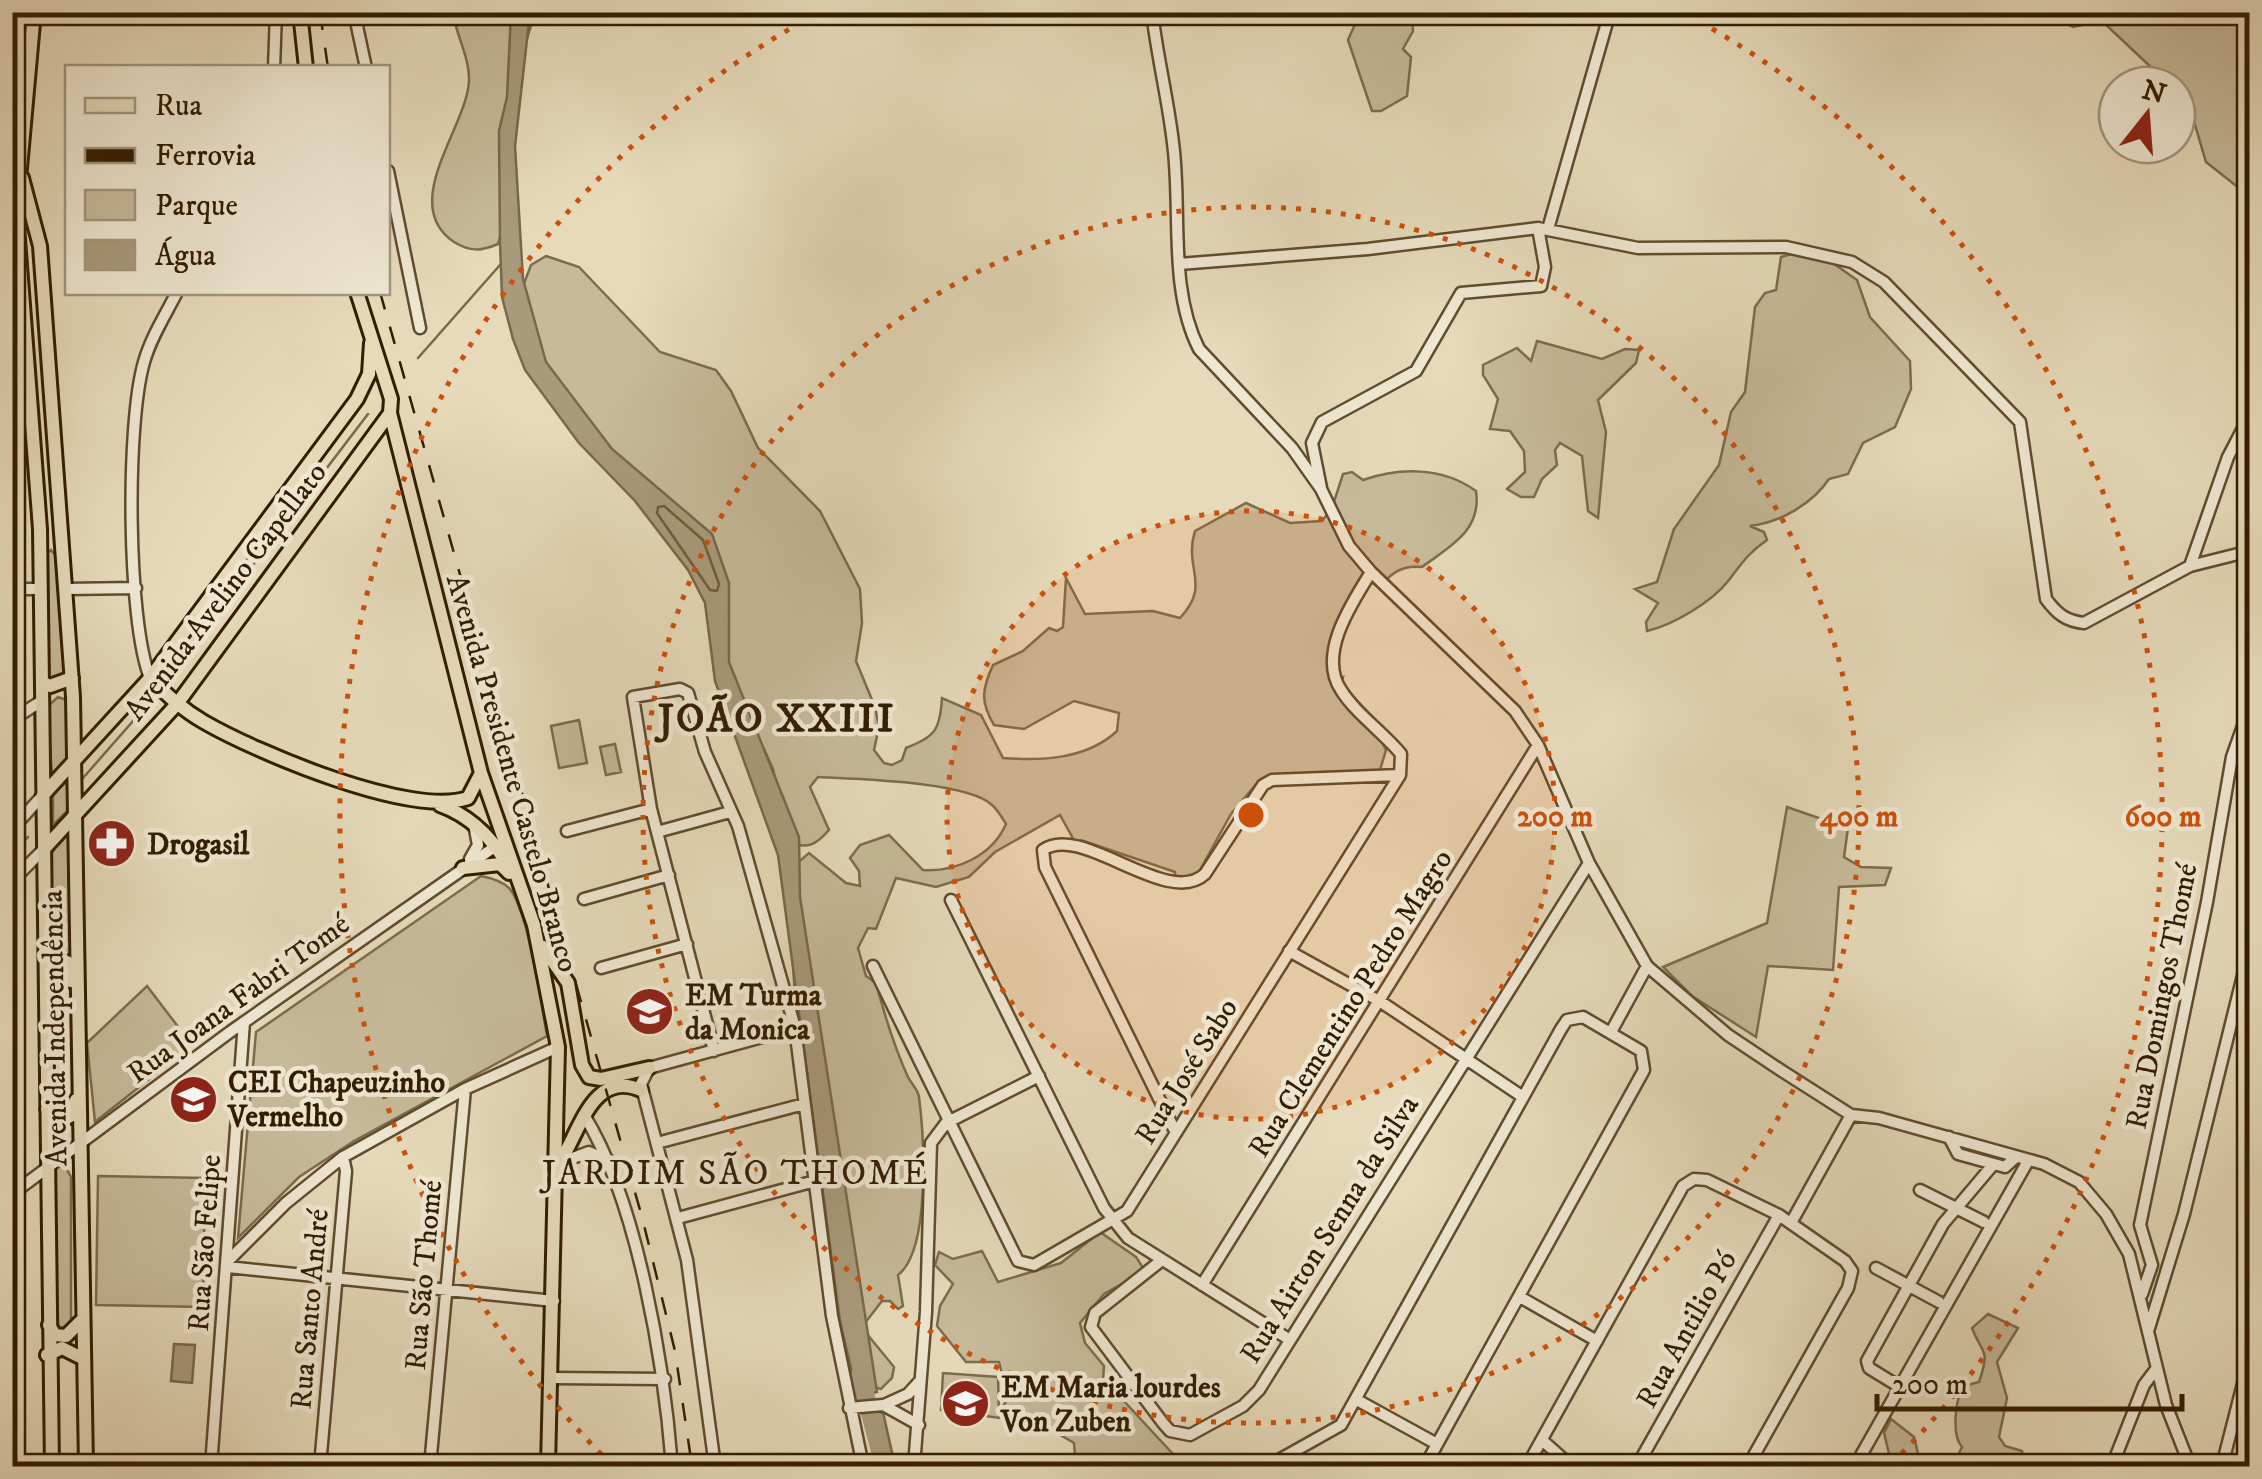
<svg xmlns="http://www.w3.org/2000/svg" width="2262" height="1479" font-family="'IM FELL DW Pica',serif">
  <rect width="100%" height="100%" fill="#e6daba"/>
  <filter id="stains"><feTurbulence type="fractalNoise" baseFrequency=".002" numOctaves="4"/><feColorMatrix values="0 0 0 0 .2 0 0 0 0 .09 0 0 0 0 .02 0 0 0 .5 -.17"/></filter>
  <radialGradient id="worn" r=".72"><stop offset=".6" stop-color="#630" stop-opacity="0"/><stop offset="1" stop-color="#630" stop-opacity=".3"/></radialGradient>
  <!-- green -->
  <path fill="#c7ba9a" stroke="#7c6c4d" stroke-width="2.5" d="M453,13h82c-18,53 -29,105 -34,161 -3,24 5,47 -3,70 -16,7 -28,8 -44,-2 -56,-38 13,-115 15,-161 1,-23 -13,-46 -16,-68z
    M1360,13h52l1,18 -10,18 8,8 -4,39 -26,15h-9l-24,-71z
    M2046,13h203v183l-43,-34 -19,-64 -10,-13 -23,-15 -52,-49 -29,6z
    M1795,253l32,6 30,21 13,37 40,44 1,28 -16,38 -32,16 -15,31 -19,5c-16,24 -49,44 -79,47l14,6 3,8c-18,12 -25,23 -38,40 -17,22 -56,45 -82,51l-1,-9 12,-19 -23,-14 22,-7 17,-53 45,-64 12,-53 14,-20 10,-85 10,-14 11,-3 5,-33z
    M546,256l33,11 81,85 56,18 15,21 27,57 62,63 40,78 2,34 -6,38 19,46 4,20 -5,23 10,13 8,2 10,-5 4,-12c29,-12 34,-17 36,-50l39,17 22,43c40,3 84,1 114,-27l2,-18 -45,-12 -50,28 -30,-4c-14,-23 -12,-36 -1,-60l30,-14 26,-23 8,3 6,-4 3,-49 19,36 68,-3 27,7c32,-34 3,-49 15,-87l51,-28 44,20 32,-2 10,-13 11,-34 9,-2 11,8c37,-13 80,-13 113,11 6,40 -27,56 -54,76 -17,-2 -32,5 -42,21l-9,-6 -15,3 -22,49 1,44 8,-1 -3,8 35,43 11,22 -6,20 -11,7 -111,5 -27,32 -36,65 -20,-2v-5l-94,-32 -6,2 -15,-27 -65,37 -26,25 -33,10 -40,-9 -20,51 -8,-1 -10,20 8,28 10,7c8,30 19,66 32,94 4,8 10,12 11,20 5,39 12,153 -21,178l5,31 -5,3 -8,-8h-8l-17,22 2,11 27,33 -2,11 -11,11 -9,-2 -48,-248c-31,-52 -32,-205 -35,-269l20,-17 37,30 14,3 -1,-15 -9,-13 10,-13 29,-10 34,35c33,2 69,-14 83,-46 -4,-6 -8,-14 -14,-19 -25,-24 -138,-26 -174,-28l-8,10 19,43c-13,15 -21,19 -40,13l-16,-74 -50,-110 -19,-87 -164,-186 -20,-92 11,-29z
    M1537,341l65,18 23,-10 14,1 -3,13 -38,37 8,32 -8,86 -10,-7 -6,-55 -22,-13 -5,7 2,15 -15,14 -8,18h-13l-14,-8 18,-17 -1,-21 -14,-20 -20,-2 8,-30 -15,-24v-10l34,-17 14,13z
    M51,550l5,6 11,120 -19,4 -2,-126z
    M58,697l11,4v55l-17,18 -5,-67z
    M579,720l8,43 -28,5 -8,-42z
    M615,744l6,28 -15,3 -6,-28z
    M70,779l-1,30 -16,16v-32z
    M1787,807l61,21 -4,29 17,10 30,1 -6,17 -46,2 -6,83 -65,-4 -12,71 -64,-41 -29,-29 104,-44z
    M63,834l7,2 3,125 -22,-1 -2,-102z
    M481,876c10,2 22,5 29,13 19,25 31,114 37,147l-193,105 -55,36 -61,61 18,-206z
    M147,986l45,59 -97,77 -8,-79z
    M63,1162l8,15v150l-5,5 -15,-8 -1,-154z
    M98,1176l107,2 -2,129 -107,-2z
    M1100,1232l36,25 9,14 -41,23 -24,29 5,20 19,23 -2,28 21,6 61,66h-24l-17,-8 -10,8h-57l-2,-23 -55,-32 -19,7 -59,-8 2,-37 55,4 1,36 9,-15 -9,-36h-33l-29,-36 3,-20 13,-22 -18,-19 4,-13 14,7 29,-8 16,31 63,-19z
    M1988,1314l30,14 -21,34 10,36 -8,39 6,9 17,5 3,15h-72l9,-19c-10,-11 -8,-46 2,-61l15,-4c12,-35 3,-27 -7,-54z
    M1891,1419l23,18 7,29h-29l-8,-33z"/>
  <!-- water -->
  <path fill="#a99a7b" stroke="#79684a" stroke-width="2.5" d="M511,13h19l-15,133 8,133 23,83 66,87 100,85 17,49v79l70,175 1,60 77,495 -19,6 -18,-77 -62,-466 -63,-174 -10,-78 -17,-33 -53,-69 -56,-58 -54,-73 -12,-31 -11,-42 -2,-54 -1,-112 8,-34z
    M174,1344l21,1 -3,38 -21,-2z
    M883,1412l12,54h-18l-13,-50z"/>
  <g fill="none" stroke-linecap="round" stroke-linejoin="round">
    <!-- shore -->
    <path stroke="#6e5c3e" stroke-width="2.5" d="M658,507l6,-1 39,34 16,44 -2,7 -7,-1 -53,-77z"/>
    <!-- stream -->
    <path stroke="#79684a" stroke-width="2.5" d="M418,358l82,-93
      M166,679l202,-265
      M83,778l72,-82
      M12,854l16,-17"/>
    <!-- river -->
    <path stroke="#a99a7b" stroke-width="18" d="M860,1375l24,91"/>
    <defs>
      <path id="minor" d="M354,12l12,56
        M1152,12c5,44 16,87 21,131 9,66 -5,145 26,206l93,99 29,41 28,57 22,26 144,139 23,34 51,118 58,103 81,69 54,36 69,44 28,3 165,46 35,18 27,32 23,40 37,151 24,61
        M274,68l2,-56
        M388,171l32,157
        M1548,229l62,-217
        M1179,264l189,-15 170,-21 100,20 148,-1 66,15 32,20 136,140 26,177c11,15 20,22 38,24l106,-57 60,-15
        M1321,488l-9,-45 10,-21 94,-51 45,-78 80,-7 4,-19 -7,-39
        M2190,566l38,-109 22,-42
        M12,589h28
        M66,589l70,-1
        M150,678c-23,-59 -24,-254 -6,-316 7,-25 21,-46 33,-70
        M12,720l31,-20
        M12,829l31,-34
        M567,831l84,-22
        M657,832l73,-20
        M470,859l8,-14 -4,-21
        M12,881l32,-32
        M584,899l85,-24
        M951,900l153,308 24,30 162,102
        M1289,951l92,51 142,95
        M873,966l145,295 16,4 93,-54 273,-436 1,-21c-18,-22 -45,-40 -60,-64 -24,-36 11,-87 30,-118
        M601,968l86,-24
        M1611,1032l36,-66
        M714,1051l-63,-242 -18,-112 47,-8 8,4 17,59 33,74 57,202 37,288 31,150
        M584,1115c54,87 80,249 88,351
        M1176,1133l-131,-266 -2,-17c38,-28 124,59 162,24l58,-89 9,-5 128,-5
        M1949,1137l9,17 47,13 11,-10
        M657,1143l147,-39
        M559,1163l30,-11 19,8
        M1920,1190l64,32
        M12,1194l218,-162 266,-186
        M678,1218l137,-37
        M1791,1223l60,-108
        M229,1260l57,-57 57,-46 122,-68 93,-42
        M1162,1260l-67,53 -4,14 72,96 7,8 20,4 53,-29 16,-16 330,-527
        M228,1267l326,34
        M1876,1268l63,34
        M1202,1285l336,-540
        M2142,1294l10,-29 -12,-40 67,-323 25,-145 18,-51
        M1520,1297l77,44
        M2149,1328l35,-114 66,-267
        M552,1378l113,1
        M1895,1384l-26,-16 -2,-7 76,-137 49,-58
        M1357,1400l80,44
        M884,1405l24,-11 11,-12
        M849,1408l34,-3 36,20
        M1542,1440l29,26
        M211,1466l33,-444
        M320,1466l26,-295 -3,-14
        M430,1466l35,-377
        M715,1466l-28,-206 -46,-176 8,-16 146,-40
        M914,1466l12,-154 5,-169 15,-20 93,-47
        M1268,1466l73,-41 220,-396 6,-9 16,-3 58,34 3,19 -219,396
        M1527,1466l156,-280 11,-7 13,1 72,35 66,46 7,10 -4,17 -100,178
        M1637,1466l142,-251
        M1855,1466l173,-305
        M2112,1466l32,-81 12,-16
        M2222,1466l28,-110"/>
      <path id="major" d="M34,12l-18,201 24,316 12,937
        M300,12l6,56
        M22,178l18,68 33,451 13,769
        M357,292l34,107 -1,14 91,360 53,152 24,122 -10,419
        M150,678c17,17 33,32 54,44 52,30 207,96 264,76l13,-25
        M42,682l8,4 22,-8
        M43,795l107,-117 207,-279 12,-25 2,-31
        M440,805c31,11 53,34 69,62
        M44,849l133,-145 213,-291
        M463,868l37,-4 9,9
        M543,947l25,36 14,82 7,12 12,2 48,-11
        M47,967l20,-5 4,19
        M47,1109l2,7 14,4 9,-5 4,-15
        M560,1162c20,-31 33,-93 81,-72
        M49,1325l6,10 11,1 15,-15
        M47,1355l15,-7 20,10"/>
    </defs>
    <!-- minor casing -->
    <use href="#minor" stroke="#5f4c2e" stroke-width="15"/>
    <!-- major casing -->
    <use href="#major" stroke="#321d00" stroke-width="18"/>
    <!-- minor -->
    <use href="#minor" stroke="#efe7d2" stroke-width="10"/>
    <!-- major -->
    <use href="#major" stroke="#e6daba" stroke-width="12"/>
    <!-- rail -->
    <path stroke="#321d00" stroke-width="2.5" stroke-dasharray="18 18" stroke-linecap="butt" d="M320,12l8,56
      M380,292l262,925 33,134 17,115"/>
  </g>
  <!-- distance rings -->
  <circle cx="1251" cy="815" r="304" fill="#cd500a" fill-opacity=".12"/>
  <g fill="none" stroke="#cd500a" stroke-width="5" stroke-dasharray="5 10">
    <circle cx="1251" cy="815" r="304"/>
    <circle cx="1251" cy="815" r="608"/>
    <path d="M612 1465A912 912 0 0 1 816 14M1686 14A912 912 0 0 1 1890 1465"/>
  </g>
  <!-- icons -->
  <defs>
    <symbol id="pharmacy-disc" viewBox="-11 -11 22 22"><circle r="9.5" fill="#8f2418" stroke="#efe7d2"/><path d="M-2-6h4v4h4v4h-4v4h-4v-4h-4v-4h4Z" fill="#fff"/></symbol>
    <symbol id="school-disc" viewBox="-11 -11 22 22"><circle r="9.5" fill="#8f2418" stroke="#efe7d2"/><path d="M0-5L7-2L0 1L-7-2ZM-4 1L0 2.5L4 1V4Q0 6-4 4Z" fill="#fff"/></symbol>
  </defs>
  <g fill-rule="evenodd">
    <use href="#pharmacy-disc" x="84" y="816" width="55" height="55"/>
    <use href="#school-disc" x="622" y="984" width="55" height="55"/>
    <use href="#school-disc" x="166" y="1072" width="55" height="55"/>
    <use href="#school-disc" x="938" y="1376" width="55" height="55"/>
  </g>
  <g text-anchor="middle" stroke-width="9" stroke-linejoin="round" paint-order="stroke">
    <!-- street labels -->
    <g font-size="30" fill="#321d00" stroke="#efe7d2">
      <text transform="translate(225 591) rotate(-53)" y="10">Avenida Avelino Capellato</text>
      <text transform="translate(513 773) rotate(74)" y="10">Avenida Presidente Castelo Branco</text>
      <text transform="translate(2161 996) rotate(-79)" y="10">Rua Domingos Thomé</text>
      <text transform="translate(238 998) rotate(-36)" y="10">Rua Joana Fabri Tomé</text>
      <text transform="translate(1350 1003) rotate(-58)" y="10">Rua Clementino Pedro Magro</text>
      <text transform="translate(54 1028) rotate(-91)" y="10">Avenida Independência</text>
      <text transform="translate(1186 1071) rotate(-58)" y="10">Rua José Sabo</text>
      <text transform="translate(1329 1229) rotate(-58)" y="10">Rua Airton Senna da Silva</text>
      <text transform="translate(204 1243) rotate(-86)" y="10">Rua São Felipe</text>
      <text transform="translate(423 1275) rotate(-85)" y="10">Rua São Thomé</text>
      <text transform="translate(309 1309) rotate(-85)" y="10">Rua Santo André</text>
      <text transform="translate(1686 1329) rotate(-61)" y="10">Rua Antilio Pó</text>
    </g>
    <!-- poi labels -->
    <g font-size="30" font-weight="bold" fill="#321d00" stroke="#efe7d2" text-anchor="start">
      <text x="147" y="854">Drogasil</text>
      <text x="685" y="1005">EM Turma<tspan x="685" dy="34">da Monica</tspan></text>
      <text x="228" y="1092">CEI Chapeuzinho<tspan x="228" dy="34">Vermelho</tspan></text>
      <text x="1001" y="1397">EM Maria lourdes<tspan x="1001" dy="34">Von Zuben</tspan></text>
    </g>
    <!-- quarter labels -->
    <g font-size="35" letter-spacing="2.5" fill="#321d00" stroke="#efe7d2">
      <text x="736" y="1184">JARDIM SÃO THOMÉ</text>
    </g>
    <!-- district labels -->
    <g font-size="40" font-weight="bold" letter-spacing="2.5" fill="#321d00" stroke="#efe7d2">
      <text x="777" y="731">JOÃO XXIII</text>
    </g>
  </g>
  <circle cx="1251" cy="815" r="15" fill="#cd500a" stroke="#efe7d2" stroke-width="5"/>
  <g font-size="30" text-anchor="middle" font-weight="bold" fill="#cd500a" stroke="#efe7d2" stroke-width="9" stroke-linejoin="round" paint-order="stroke">
    <text x="1555" y="826">200 m</text>
    <text x="1859" y="826">400 m</text>
    <text x="2163" y="826">600 m</text>
  </g>
  <!-- margin -->
  <rect width="2262" height="1479" fill="none" stroke="#e6daba" stroke-width="50"/>
  <rect x="15" y="15" width="2232" height="1449" fill="none" stroke="#321d00" stroke-width="5"/>
  <rect x="25" y="25" width="2212" height="1429" fill="none" stroke="#321d00" stroke-width="2.5"/>
  <!-- legend -->
  <rect x="65" y="65" width="325" height="230" fill="#efe7d2" stroke="#a3967e" stroke-width="2.5"/>
  <rect x="85" y="98" width="50" height="15" fill="#e6daba" stroke="#a3967e" stroke-width="2.5"/>
  <text x="155" y="115" font-size="30" fill="#321d00">Rua</text>
  <rect x="85" y="148" width="50" height="15" fill="#321d00" stroke="#a3967e" stroke-width="2.5"/>
  <text x="155" y="165" font-size="30" fill="#321d00">Ferrovia</text>
  <rect x="85" y="190" width="50" height="30" fill="#c7ba9a" stroke="#a3967e" stroke-width="2.5"/>
  <text x="155" y="215" font-size="30" fill="#321d00">Parque</text>
  <rect x="85" y="240" width="50" height="30" fill="#a99a7b" stroke="#a3967e" stroke-width="2.5"/>
  <text x="155" y="265" font-size="30" fill="#321d00">Água</text>
  <!-- north arrow -->
  <g transform="translate(2147 115) rotate(17)"><circle r="48" fill="#efe7d2" stroke="#a3967e" stroke-width="2.5"/>
  <path d="M0-8L18 38L0 25L-18 38Z" fill="#8f2418"/>
  <text y="-15" font-size="28" font-weight="bold" text-anchor="middle" fill="#321d00">N</text>
  </g>
  <!-- scale -->
  <path d="M1877 1394v15h305v-15" fill="none" stroke="#321d00" stroke-width="5"/>
  <text x="1892" y="1394" font-size="30" fill="#321d00" stroke="#efe7d2" stroke-width="8" paint-order="stroke">200 m</text>
  <rect width="100%" height="100%" filter="url(#stains)"/>
  <rect width="100%" height="100%" fill="url(#worn)"/>
</svg>
